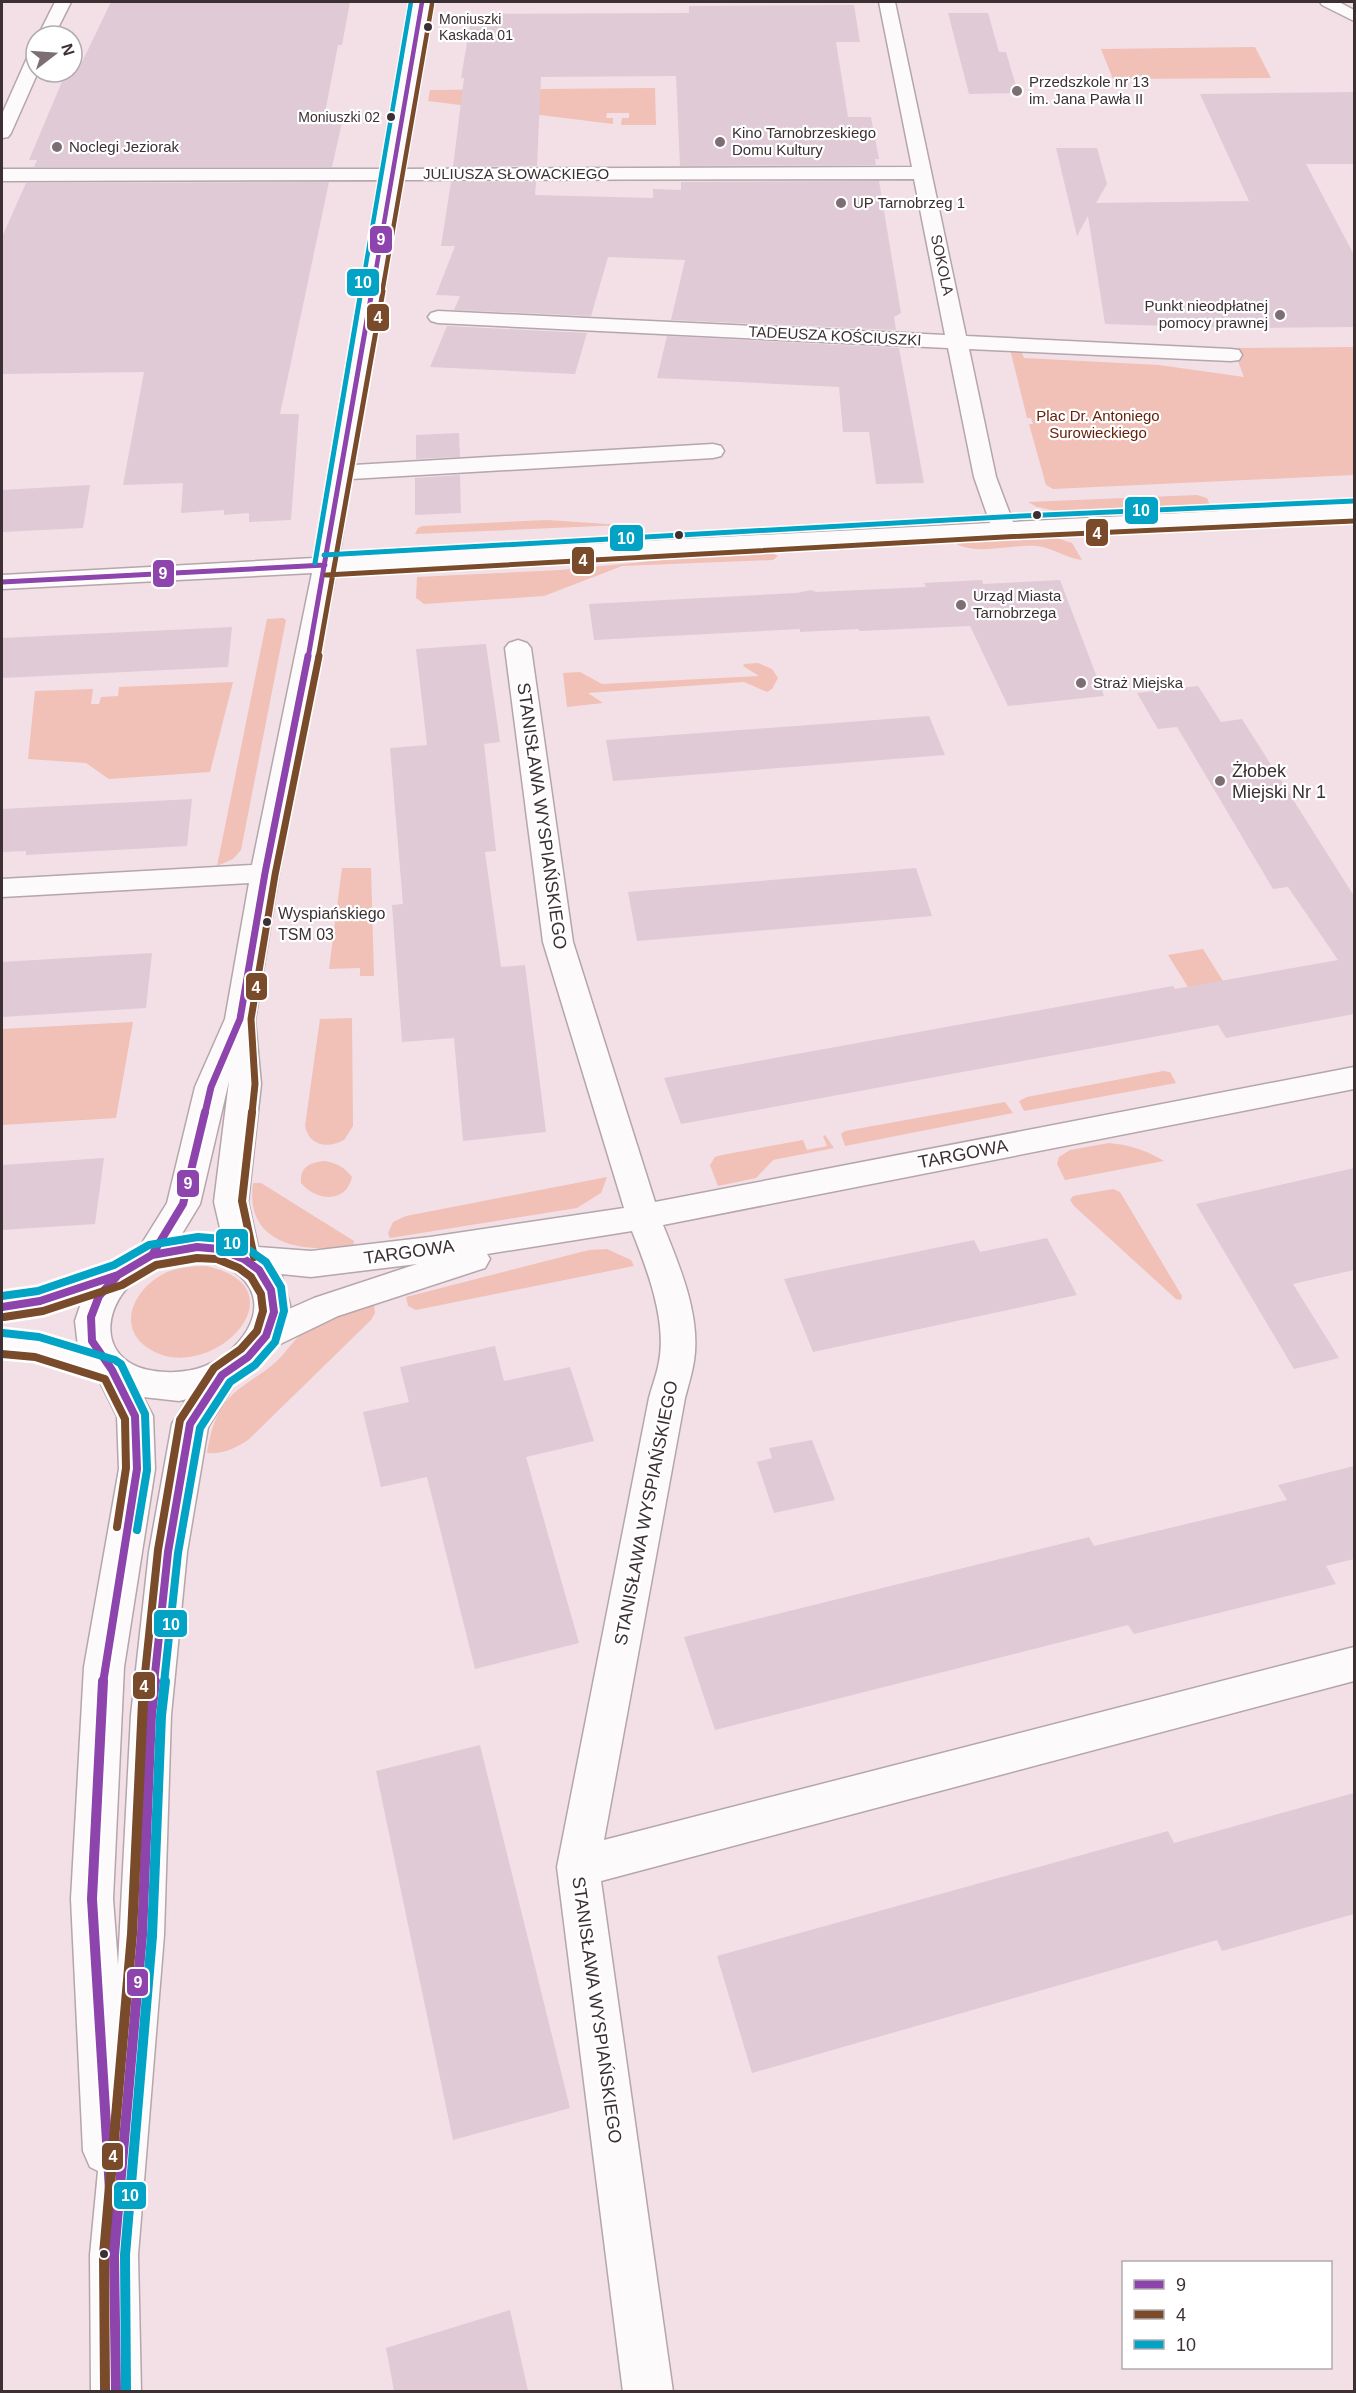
<svg xmlns="http://www.w3.org/2000/svg" width="1356" height="2393" font-family="Helvetica,sans-serif">
  <rect width="100%" height="100%" fill="#f2e0e6"/>
  <!-- green -->
  <path fill="#f1c0b7" d="M1255,47l16,31 -158,1 -12,-30z
    M655,88l1,37h-35l1,-7h7v-5h-22l-1,5h7v6l-185,-23 2,-11z
    M1354,347v128l-301,14 -7,-4 -17,-61h4l-2,-6h-4l-17,-69 11,1 3,8 135,7 85,12 -11,-29z
    M1197,495l10,3 3,8 -150,6 -23,-5 -9,-5z
    M547,520l76,5 -208,9 3,-6 4,-2z
    M1051,536l21,7 10,17c-16,-2 -29,-12 -45,-14 -25,-2 -55,9 -79,-1l-3,-4z
    M766,550l12,6 -5,4 -151,6 -78,30 -120,8 -8,-6 1,-21 143,-7z
    M283,618l3,2 -45,230 -8,9 -16,7 50,-247z
    M758,663l14,6 6,9 -6,11 -5,3 -23,-10 -156,11 15,10 -36,4 -4,-34 17,-1 22,12 157,-8 -16,-10 1,-2z
    M233,682l-23,90 -101,7 -23,-16 -58,-4 7,-68 58,-2 -2,15h8l2,-7 17,-1 1,-9z
    M342,868h29l3,108h-14v-8l-31,1z
    M1203,949l20,32 -30,14 -25,-40z
    M352,1018l1,108 -9,14c-16,9 -35,6 -39,-14l15,-107z
    M133,1022l-17,96 -114,7v-96z
    M1163,1071l7,1 6,11 -152,28 -5,-10 8,-4z
    M1005,1102l8,11 -168,33 -4,-12 4,-3z
    M825,1135l9,13 -61,12 -17,18 -38,8 -8,-21 5,-8 7,-2 81,-15 4,10 20,-4 -4,-10z
    M1109,1143c21,2 37,7 55,18l-99,19 -8,-16 2,-7 11,-7z
    M324,1161c13,2 20,6 28,16 -6,27 -36,24 -51,6 -1,-17 9,-20 23,-22z
    M607,1177l-6,16 -24,15 -187,30 -2,-5 5,-11 13,-6z
    M253,1183h8l93,58 -1,5c-47,7 -109,1 -100,-63z
    M1113,1189l7,3 62,104 -1,4 -5,-1 -102,-93 -4,-6 3,-4z
    M607,1249l24,11 3,6 -218,44 -8,-4 -2,-9 183,-47z
    M206,1266c102,22 3,123 -58,82 -35,-23 -10,-65 22,-77 12,-4 24,-5 36,-5z
    M374,1304l1,9 -4,7 -123,120c-14,9 -25,14 -41,13 4,-25 11,-48 32,-64 13,-10 26,-17 38,-28 13,-13 22,-30 40,-38 18,-9 39,-13 57,-19z"/>
  <!-- building -->
  <path fill="#dfcad6" d="M111,2h239l-8,43h-4l-14,73h19l-11,49h-298l3,-7h-8l37,-88h6v-10h10z
    M854,5l6,37h-24l12,75h23l8,42h-4l1,6 -196,1 -4,-90 -135,1 -4,89 -84,1 11,-89h-3l11,-64 217,-1v-7z
    M948,13h40l11,39h7l12,41 -49,1z
    M1354,92v72h-48l48,91v72l-114,1 -135,-4 -17,-108 -11,20 -21,-88h41l10,36 -11,19 153,-2 -49,-107z
    M879,181l22,132 -7,4 2,13 -225,-10 14,-60 -77,-3 -17,59 -137,-6 6,-14 -24,-1 19,-49h-14l10,-64h85l-1,13 118,3v-9l28,1v-8z
    M329,182l-49,232h19l-8,106 -42,2v-9l-25,2v-5l-43,3 2,-30 -60,2 21,-113 -142,2v-137l24,-54z
    M447,326l140,7 -12,41 -145,-7z
    M667,336l232,12 25,135 -48,1 -7,-52h-26l-4,-45 -182,-9z
    M459,433l1,24 -44,2v-24z
    M460,475l1,38 -46,2v-37z
    M90,485l-7,43 -81,4v-42z
    M982,580l1,4 77,-4 44,116 -96,10 -38,-80 -111,5v-2l-59,3v-3l-206,11 -5,-36 207,-11 15,-3 5,2 110,-5 -2,-4z
    M232,627l-4,40 -226,11v-40z
    M486,644l14,98 -16,2 12,107 -11,1 16,115 24,-2 21,167 -83,9 -9,-103 -52,4 -10,-137 11,-1 -13,-156 37,-3 -11,-96z
    M1198,686l23,36 21,-3 112,177v118l-128,24 -8,-13 -537,99 -17,-46 509,-92 2,3 163,-29 -50,-73 -15,2 -96,-162 -19,2 -21,-36z
    M929,716l16,39 -332,26 -7,-41z
    M192,799l-5,47 -161,9v-4l-24,1v-43z
    M916,868l16,48 -295,25 -9,-49z
    M152,953l-6,55 -144,9v-55z
    M104,1158l-9,66 -93,6v-65z
    M1354,1168v102l-61,14 46,74 -45,11 -98,-165z
    M1047,1238l30,57 -264,57 -29,-73 190,-39 6,12z
    M495,1346l9,35 66,-14 24,74 -68,16 53,186 -104,26 -48,-192 -46,10 -18,-75 46,-10 -9,-35z
    M812,1440l23,60 -61,13 -17,-51 15,-4 -3,-10z
    M1354,1466v93l-28,7 10,18 -202,50 -6,-9 -413,105 -31,-93 405,-100 5,9 193,-46 -9,-15z
    M480,1745l90,363 -117,32 -77,-369z
    M1354,1793v121l-132,37 -5,-11 -465,133 -35,-117 451,-125 6,12z
    M510,2310l18,81h-134l-8,-43z"/>
  <g fill="none" stroke-linecap="round" stroke-linejoin="round">
    <defs>
      <path id="minor" d="M55,2h16l-17,34h-16z
        M414,2h16l-27,167 509,-2 -33,-165h16l71,334 265,13 8,1 3,5 -3,5 -8,1 -262,-12 27,128 17,45 341,-18v14l-1018,54 -57,301 -24,147 6,64 -13,118 10,45 53,4 119,-14 194,-29 -81,-266 -38,-294 4,-5 9,-3 9,3 4,5 42,294 82,260 699,-135v22l-691,136c17,42 38,91 31,136 -2,13 -6,25 -9,37l-81,442 750,-193v34l-753,200 72,511h-50l-66,-525 92,-469c3,-12 8,-24 10,-36 8,-42 -12,-93 -27,-131l-145,23 3,5 -5,9 -147,48 -64,31 -16,21 -22,14 -28,45 -21,125 -16,163 -7,220 -26,320 3,137h-50l-1,-137 8,-84 -8,-4 -7,-16 -12,-252 13,-232 35,-198 -2,-53 -18,-36 -62,-19 -35,-5v-27l35,4 41,13 -3,-25 7,-21 -42,14 -38,6v-26l37,-6 67,-22 16,-11 17,-7 28,-45 28,-116 30,-68 24,-136 -247,14v-18l250,-14 60,-292 -310,16v-14l312,-17 68,-378 -380,1v-12h382zM914,179l31,156 -507,-24 -7,2 -3,4 3,4 7,2 510,25 26,129 16,46 -651,34 12,-78 362,-21 8,-2 3,-5 -3,-5 -8,-2 -359,21 47,-285zM229,1081l-15,121 9,39 -26,-7 -17,3 20,-33zM197,1260c11,2 26,4 35,10 46,29 13,80 -27,96 -19,8 -48,8 -67,1 -42,-17 -31,-66 -1,-88 17,-13 39,-16 60,-19zM417,1264l-103,34 -25,11 1,-4 -9,-31 30,3zM143,1397l36,4 8,-2 -15,25 -23,128 -18,163 -13,250 -5,-66 11,-232 31,-198 -2,-53z
        M1320,2h19l15,8v11l-32,-16z
        M36,53v19h2l-27,61 -3,4 -6,1v-24l25,-56 3,-4z"/>
    </defs>
    <!-- minor casing -->
    <use href="#minor" stroke="#b4a6ab" stroke-width="3"/>
    <!-- minor -->
    <use href="#minor" fill="#fdfafb" fill-rule="evenodd"/>
    <defs>
      <path id="bus-1-far4" d="M372,293l50,-291"/>
      <path id="bus-1-far3" d="M2,582l323,-17
        M308,658l64,-367"/>
      <path id="bus-1-far2" d="M205,1113l6,-26 29,-68 25,-146 43,-217"/>
      <path id="bus-1-far1" d="M2,1307l38,-6 78,-26 34,-20 31,-51 22,-92
        M103,1683l34,-214 -2,-53 -23,-46 -20,-29 -1,-24 8,-21 19,-21 34,-20 45,-8 22,2 25,10 15,11 12,20 3,22 -8,24 -18,21 -26,18 -32,49 -22,128 -14,131"/>
      <path id="bus-1" d="M103,1681l-11,218 22,356 28,-320 9,-220 4,-34
        M114,2255l2,137"/>
      <path id="bus-2-far4" d="M382,293l50,-289"/>
      <path id="bus-2-far3" d="M326,575l678,-38 350,-16
        M318,658l65,-367"/>
      <path id="bus-2-far2" d="M252,1113l3,-29 -4,-65 24,-144 44,-219"/>
      <path id="bus-2-far1" d="M252,1112l-10,89 12,56
        M4,1317l39,-6 79,-26 34,-20 41,-7 20,1 22,9 12,9 10,17 2,17 -6,20 -16,18 -27,19 -34,52 -22,130 -14,133
        M2,1354l33,3 70,22 20,40 1,49 -9,59"/>
      <path id="bus-2" d="M105,2392l-1,-138 28,-320 12,-253"/>
      <path id="bus-3-far3" d="M361,293l50,-291"/>
      <path id="bus-3-far2" d="M324,555l678,-38 352,-16
        M315,563l46,-272"/>
      <path id="bus-3-far1" d="M2,1296l36,-5 76,-26 35,-20 49,-8 25,2 26,11 17,12 15,25 3,24 -9,31 -20,23 -25,17 -30,46 -22,125 -14,130
        M3,1333l36,4 76,23 6,4 24,50 2,56 -10,60"/>
      <path id="bus-3" d="M126,2392l-1,-137 27,-319 9,-220 4,-35"/>
    </defs>
    <!-- bus-1-far4 casing -->
    <use href="#bus-1-far4" stroke="#fff" stroke-width="7"/>
    <!-- bus-1-far3 casing -->
    <use href="#bus-1-far3" stroke="#fff" stroke-width="8"/>
    <!-- bus-1-far2 casing -->
    <use href="#bus-1-far2" stroke="#fff" stroke-width="10"/>
    <!-- bus-1-far1 casing -->
    <use href="#bus-1-far1" stroke="#fff" stroke-width="13"/>
    <!-- bus-1 casing -->
    <use href="#bus-1" stroke="#fff" stroke-width="14"/>
    <!-- bus-2-far4 casing -->
    <use href="#bus-2-far4" stroke="#fff" stroke-width="7"/>
    <!-- bus-2-far3 casing -->
    <use href="#bus-2-far3" stroke="#fff" stroke-width="8"/>
    <!-- bus-2-far2 casing -->
    <use href="#bus-2-far2" stroke="#fff" stroke-width="10"/>
    <!-- bus-2-far1 casing -->
    <use href="#bus-2-far1" stroke="#fff" stroke-width="13"/>
    <!-- bus-2 casing -->
    <use href="#bus-2" stroke="#fff" stroke-width="14"/>
    <!-- bus-3-far3 casing -->
    <use href="#bus-3-far3" stroke="#fff" stroke-width="7"/>
    <!-- bus-3-far2 casing -->
    <use href="#bus-3-far2" stroke="#fff" stroke-width="8"/>
    <!-- bus-3-far1 casing -->
    <use href="#bus-3-far1" stroke="#fff" stroke-width="13"/>
    <!-- bus-3 casing -->
    <use href="#bus-3" stroke="#fff" stroke-width="14"/>
    <!-- bus-1-far4 -->
    <use href="#bus-1-far4" stroke="#8e44ad" stroke-width="4.5"/>
    <!-- bus-1-far3 -->
    <use href="#bus-1-far3" stroke="#8e44ad" stroke-width="5"/>
    <!-- bus-1-far2 -->
    <use href="#bus-1-far2" stroke="#8e44ad" stroke-width="7"/>
    <!-- bus-1-far1 -->
    <use href="#bus-1-far1" stroke="#8e44ad" stroke-width="8"/>
    <!-- bus-1 -->
    <use href="#bus-1" stroke="#8e44ad" stroke-width="10"/>
    <!-- bus-2-far4 -->
    <use href="#bus-2-far4" stroke="#7a4b2a" stroke-width="4.5"/>
    <!-- bus-2-far3 -->
    <use href="#bus-2-far3" stroke="#7a4b2a" stroke-width="5"/>
    <!-- bus-2-far2 -->
    <use href="#bus-2-far2" stroke="#7a4b2a" stroke-width="7"/>
    <!-- bus-2-far1 -->
    <use href="#bus-2-far1" stroke="#7a4b2a" stroke-width="8"/>
    <!-- bus-2 -->
    <use href="#bus-2" stroke="#7a4b2a" stroke-width="10"/>
    <!-- bus-3-far3 -->
    <use href="#bus-3-far3" stroke="#03a3c6" stroke-width="4.5"/>
    <!-- bus-3-far2 -->
    <use href="#bus-3-far2" stroke="#03a3c6" stroke-width="5"/>
    <!-- bus-3-far1 -->
    <use href="#bus-3-far1" stroke="#03a3c6" stroke-width="8"/>
    <!-- bus-3 -->
    <use href="#bus-3" stroke="#03a3c6" stroke-width="10"/>
  </g>
  <!-- markers -->
  <g fill="#3c3033" stroke="#fff" stroke-width="2">
    <circle cx="428" cy="27" r="5"/>
    <circle cx="391" cy="117" r="5"/>
    <circle cx="1037" cy="515" r="5"/>
    <circle cx="679" cy="535" r="5"/>
    <circle cx="267" cy="922" r="5"/>
    <circle cx="104" cy="2254" r="5"/>
  </g>
  <g fill="#7c6e72" stroke="#fff" stroke-width="2">
    <circle cx="1017" cy="91" r="6"/>
    <circle cx="720" cy="142" r="6"/>
    <circle cx="57" cy="147" r="6"/>
    <circle cx="841" cy="203" r="6"/>
    <circle cx="1280" cy="315" r="6"/>
    <circle cx="961" cy="605" r="6"/>
    <circle cx="1081" cy="683" r="6"/>
    <circle cx="1220" cy="781" r="6"/>
  </g>
  <g text-anchor="middle" stroke-width="4.5" stroke-linejoin="round" paint-order="stroke">
    <!-- far-bus labels -->
    <g font-size="14" fill="#3c3033" stroke="#fff" text-anchor="start">
      <text x="439" y="24">Moniuszki<tspan x="439" dy="16">Kaskada 01</tspan></text>
      <text x="380" y="122" text-anchor="end">Moniuszki 02</text>
    </g>
    <!-- far-poi labels -->
    <g font-size="15" fill="#3c3033" stroke="#fff" text-anchor="start">
      <text x="1029" y="87">Przedszkole nr 13<tspan x="1029" dy="17">im. Jana Pawła II</tspan></text>
      <text x="732" y="138">Kino Tarnobrzeskiego<tspan x="732" dy="17">Domu Kultury</tspan></text>
      <text x="69" y="152">Noclegi Jeziorak</text>
      <text x="853" y="208">UP Tarnobrzeg 1</text>
      <text x="1268" y="311" text-anchor="end">Punkt nieodpłatnej<tspan x="1268" dy="17">pomocy prawnej</tspan></text>
      <text x="973" y="601">Urząd Miasta<tspan x="973" dy="17">Tarnobrzega</tspan></text>
      <text x="1093" y="688">Straż Miejska</text>
    </g>
    <!-- far-street labels -->
    <g font-size="15" fill="#3c3033" stroke="#fff">
      <text x="516" y="179">JULIUSZA SŁOWACKIEGO</text>
      <text transform="translate(942 265) rotate(78)" y="5">SOKOLA</text>
      <text transform="translate(835 336) rotate(3)" y="5">TADEUSZA KOŚCIUSZKI</text>
    </g>
    <!-- far-park labels -->
    <g font-size="15" fill="#65210c" stroke="#fff">
      <text x="1098" y="421">Plac Dr. Antoniego<tspan x="1098" dy="17">Surowieckiego</tspan></text>
    </g>
    <!-- bus labels -->
    <g font-size="16" fill="#3c3033" stroke="#fff" text-anchor="start">
      <text x="278" y="919">Wyspiańskiego<tspan x="278" dy="21">TSM 03</tspan></text>
    </g>
    <!-- poi labels -->
    <g font-size="18" fill="#3c3033" stroke="#fff" text-anchor="start">
      <text x="1232" y="777">Żłobek<tspan x="1232" dy="21">Miejski Nr 1</tspan></text>
    </g>
    <!-- street labels -->
    <g font-size="18" fill="#3c3033" stroke="#fff">
      <text transform="translate(542 816) rotate(82)" y="6">STANISŁAWA WYSPIAŃSKIEGO</text>
      <text transform="translate(963 1154) rotate(-11)" y="6">TARGOWA</text>
      <text transform="translate(409 1252) rotate(-8)" y="6">TARGOWA</text>
      <text transform="translate(646 1513) rotate(-79)" y="6">STANISŁAWA WYSPIAŃSKIEGO</text>
      <text transform="translate(597 2010) rotate(82)" y="6">STANISŁAWA WYSPIAŃSKIEGO</text>
    </g>
  </g>
  <g stroke="#fff" stroke-width="2">
    <rect x="369" y="225" width="24" height="29" rx="6" fill="#8e44ad"/>
    <rect x="346" y="268" width="34" height="29" rx="6" fill="#03a3c6"/>
    <rect x="366" y="303" width="24" height="29" rx="6" fill="#7a4b2a"/>
    <rect x="1124" y="496" width="35" height="29" rx="6" fill="#03a3c6"/>
    <rect x="1085" y="518" width="24" height="29" rx="6" fill="#7a4b2a"/>
    <rect x="609" y="524" width="35" height="28" rx="6" fill="#03a3c6"/>
    <rect x="571" y="546" width="24" height="29" rx="6" fill="#7a4b2a"/>
    <rect x="152" y="559" width="23" height="29" rx="6" fill="#8e44ad"/>
    <rect x="245" y="972" width="23" height="29" rx="6" fill="#7a4b2a"/>
    <rect x="176" y="1169" width="24" height="29" rx="6" fill="#8e44ad"/>
    <rect x="215" y="1228" width="34" height="29" rx="6" fill="#03a3c6"/>
    <rect x="153" y="1609" width="35" height="29" rx="6" fill="#03a3c6"/>
    <rect x="132" y="1671" width="24" height="29" rx="6" fill="#7a4b2a"/>
    <rect x="126" y="1968" width="23" height="29" rx="6" fill="#8e44ad"/>
    <rect x="101" y="2142" width="23" height="29" rx="6" fill="#7a4b2a"/>
    <rect x="113" y="2181" width="34" height="29" rx="6" fill="#03a3c6"/>
  </g>
  <g font-size="16" text-anchor="middle" font-weight="bold" fill="#fff">
    <text x="381" y="245">9</text>
    <text x="363" y="288">10</text>
    <text x="378" y="323">4</text>
    <text x="1141" y="516">10</text>
    <text x="1097" y="539">4</text>
    <text x="626" y="544">10</text>
    <text x="583" y="566">4</text>
    <text x="163" y="579">9</text>
    <text x="256" y="993">4</text>
    <text x="188" y="1189">9</text>
    <text x="232" y="1249">10</text>
    <text x="171" y="1630">10</text>
    <text x="144" y="1692">4</text>
    <text x="138" y="1988">9</text>
    <text x="113" y="2162">4</text>
    <text x="130" y="2201">10</text>
  </g>
  <!-- border -->
  <rect width="1356" height="2393" fill="none" stroke="#3c3033" stroke-width="6"/>
  <!-- legend -->
  <rect x="1122" y="2261" width="210" height="108" fill="#ffffff" stroke="#b1acad" stroke-width="1.5"/>
  <rect x="1134" y="2280" width="30" height="9" fill="#8e44ad" stroke="#b1acad" stroke-width="1.5"/>
  <text x="1176" y="2291" font-size="18" fill="#3c3033">9</text>
  <rect x="1134" y="2310" width="30" height="9" fill="#7a4b2a" stroke="#b1acad" stroke-width="1.5"/>
  <text x="1176" y="2321" font-size="18" fill="#3c3033">4</text>
  <rect x="1134" y="2340" width="30" height="9" fill="#03a3c6" stroke="#b1acad" stroke-width="1.5"/>
  <text x="1176" y="2351" font-size="18" fill="#3c3033">10</text>
  <!-- north arrow -->
  <g transform="translate(54 54) rotate(73)"><circle r="28" fill="#ffffff" stroke="#b1acad" stroke-width="1.5"/>
  <path d="M0-4.5L10 22L0 15L-10 22Z" fill="#7c6e72"/>
  <text y="-9" font-size="16" font-weight="bold" text-anchor="middle" fill="#3c3033">N</text>
  </g>
</svg>
